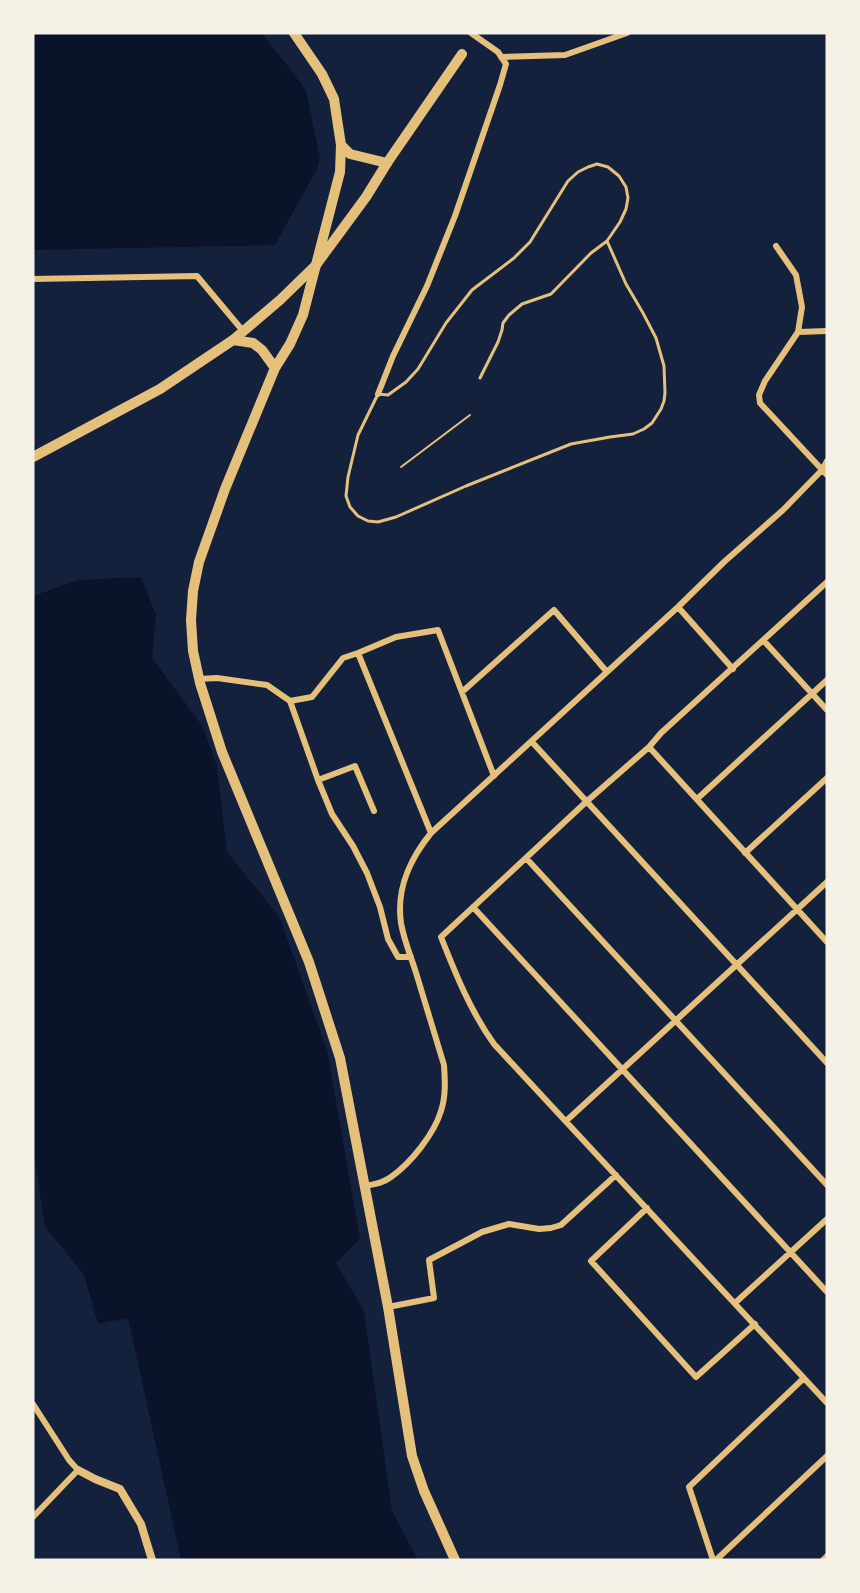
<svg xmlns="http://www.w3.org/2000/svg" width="860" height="1593" font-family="'PT Sans Narrow',sans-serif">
  <rect width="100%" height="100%" fill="#14213d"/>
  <!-- water -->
  <path fill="#0b132b" d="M33,33h229l44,57 14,68 -3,11 -42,76 -242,5z
    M141,577l15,38 -4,43 51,69 14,40 10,85 52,64 48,134 33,189 -24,24 28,48 28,200 26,49h-237l-53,-242 -30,6 -14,-49 -39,-48 -10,-66 -2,-3v-562l45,-16z"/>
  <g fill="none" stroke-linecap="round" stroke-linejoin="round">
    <!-- path -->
    <path stroke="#e5c07b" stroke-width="2" d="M401,467l69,-52"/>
    <!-- service -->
    <path stroke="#e5c07b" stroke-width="3" d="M480,378l18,-36 4,-12 1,-7 6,-8 13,-11 29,-10 40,-41 16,-12 13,-19 6,-13 2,-11 -2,-11 -7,-11 -11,-9 -11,-3 -9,3 -10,5 -10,9 -38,61 -16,16 -42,32 -26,33 -28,46 -12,13 -18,13 -10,-1 -20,41 -10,42 -2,19 4,11 8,9 10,5 10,1 18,-5 70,-31 105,-42 39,-7 23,-3 11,-5 8,-6 9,-14 3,-8 1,-8 -1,-27 -8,-28 -13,-25 -17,-29 -19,-43"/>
    <!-- minor -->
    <path stroke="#e5c07b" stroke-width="6" d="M501,57l64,-2 62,-22
      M776,246l20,29 6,32 -4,25
      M33,279l164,-3 46,55
      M827,331l-29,1 -33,49 -6,14 1,8 67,72
      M378,394l15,-38 34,-70 28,-70 45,-131 6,-21 -8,-12 -27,-19
      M827,582l-166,151 -12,14 -63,55 -145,135c15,38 30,75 53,107l333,359
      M678,607l55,62
      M764,641l63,69
      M358,653l73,180
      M199,679l18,-1 50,7 23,16
      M462,692l92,-82 53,62
      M532,742l295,321
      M649,747l178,195
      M318,780l37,-14 19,45
      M697,799l130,-119
      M745,853l82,-75
      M526,858l301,327
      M473,907l354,385
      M411,957h-13l-10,-18 -8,-32 -13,-34 -14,-27 -21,-32 -14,-34 -28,-79 22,-4 31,-39 15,-5 38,-16 42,-7 56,146
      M566,1121l261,-239
      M365,1186c10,-2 18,-3 26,-9 20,-14 43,-43 50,-66 5,-15 4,-31 3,-46 -9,-30 -18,-59 -27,-89 -5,-17 -13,-35 -16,-53 -5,-35 9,-64 30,-90l247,-226 46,-45 59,-52 39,-40 5,-9
      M647,1208l-56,53 105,116 59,-53
      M735,1303l92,-84
      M388,1307l46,-9 -5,-38 53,-28 27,-8 30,5 12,-1 10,-3 55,-50
      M33,1404l36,56 9,10 -45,47
      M713,1560l-24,-73 115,-109
      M716,1560l111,-104
      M823,1560l4,-4"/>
    <!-- tertiary -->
    <path stroke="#e5c07b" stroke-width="8" d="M78,1470l17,9 25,10 21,35 11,36"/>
    <!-- primary -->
    <path stroke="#e5c07b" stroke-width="10" d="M33,457l127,-68 73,-49 47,-40 36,-35 50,-68 21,-34 75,-109"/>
    <!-- trunk -->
    <path stroke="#e5c07b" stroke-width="10" d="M294,33l28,41 12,25 7,46 -1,27 -37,143 -13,29 -15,24 -50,121 -26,73 -6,29 -2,29 2,31 7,32 22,69 87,210 31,96 48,249 24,149 12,35 31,69
      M341,145l9,9 37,9
      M233,340l20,3 9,7 13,18"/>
  </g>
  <!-- border -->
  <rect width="860" height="1593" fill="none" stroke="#f6f1e7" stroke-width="69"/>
</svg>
